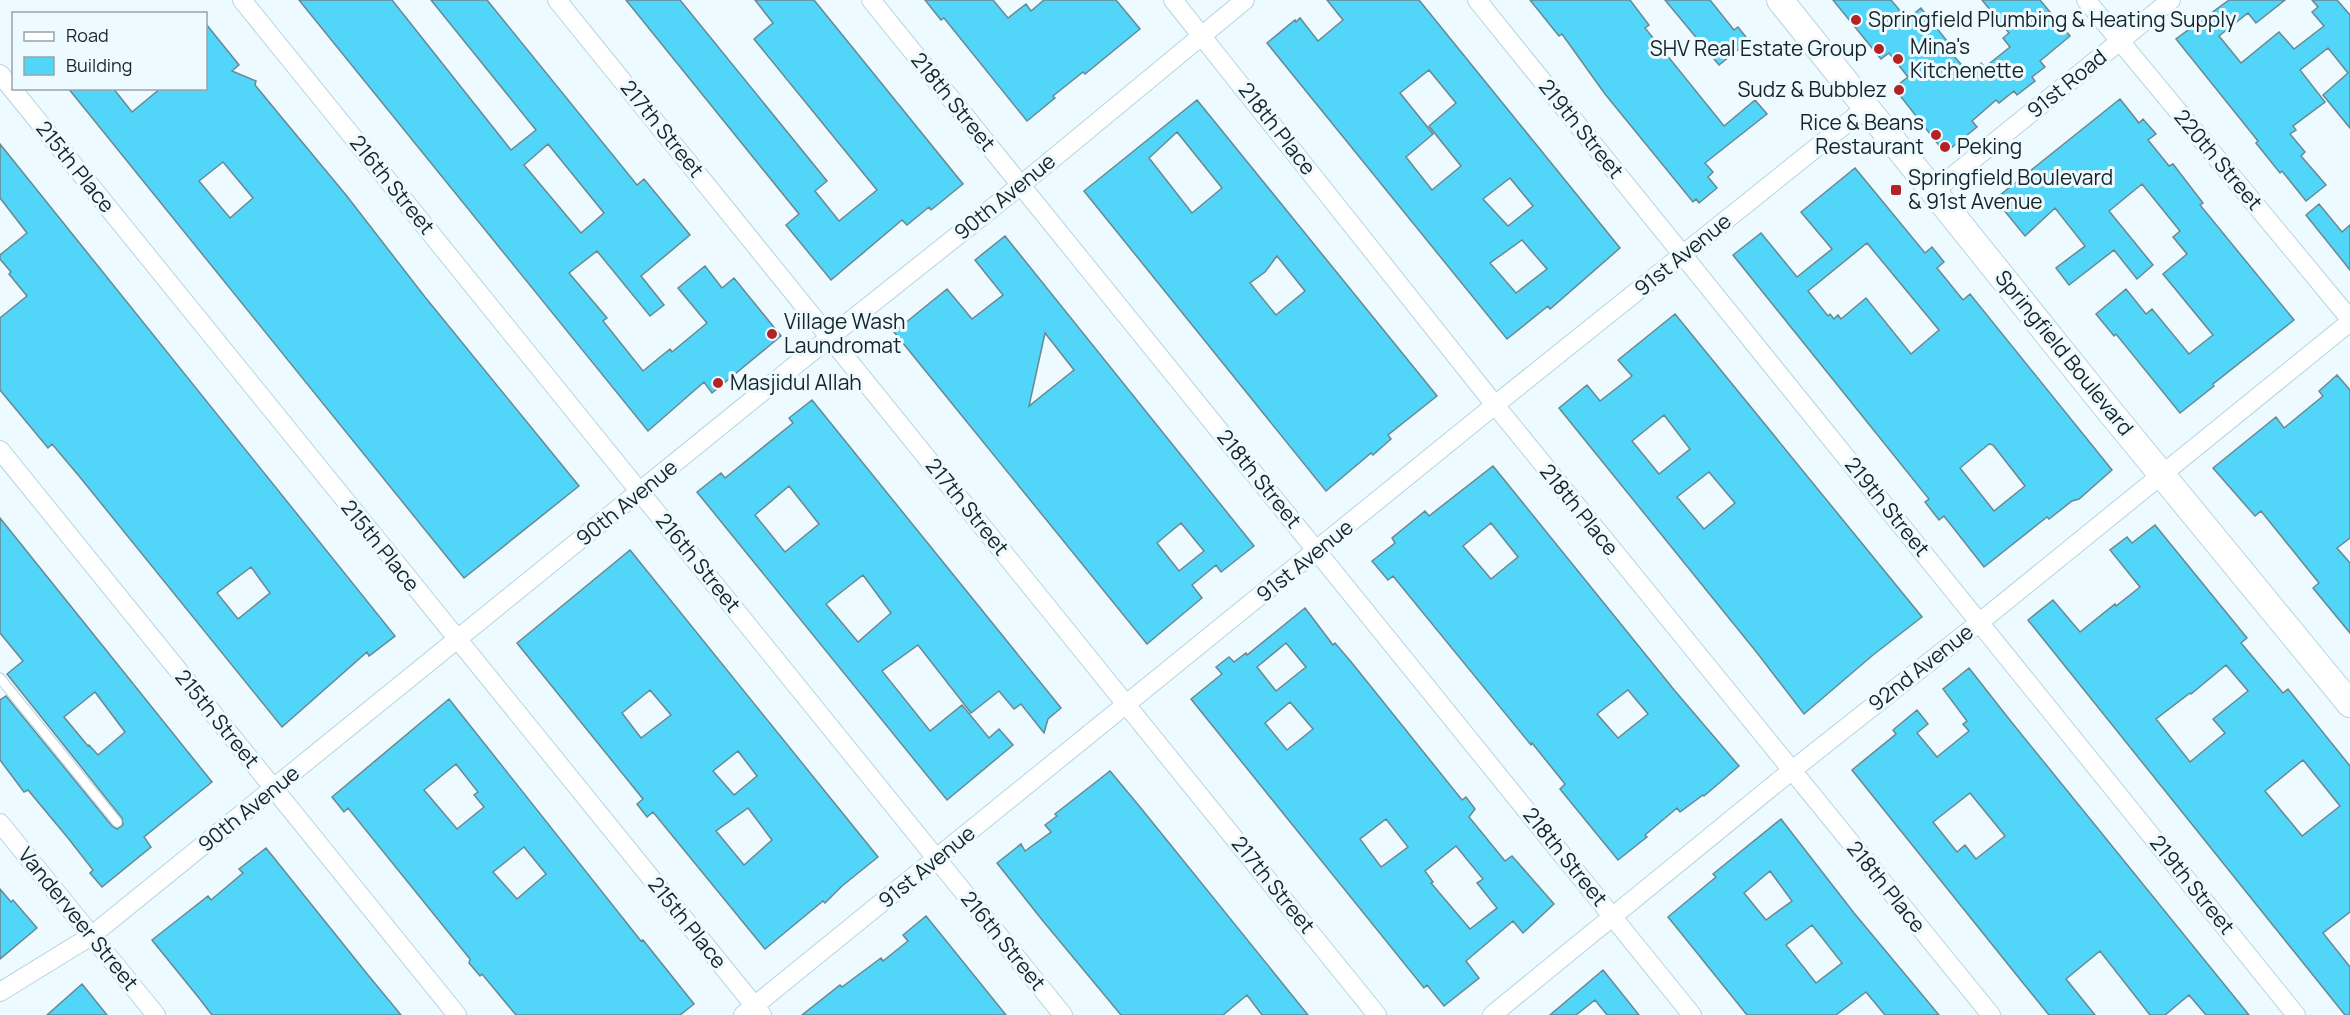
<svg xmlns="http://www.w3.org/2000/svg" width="2350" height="1015" font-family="Manrope,sans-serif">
  <rect width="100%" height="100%" fill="#edfaff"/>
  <!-- building -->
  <path fill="#51d5f9" stroke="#6a8892" stroke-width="1.5" fill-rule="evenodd" d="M299,0h93l119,150 25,-20 -105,-130h56l150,185 7,-6 46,56 -49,41 23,29 -14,11 -53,-65 -28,22 38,45 -4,3 40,50 27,-22 2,3 35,-29 -29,-35 27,-22 17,22 12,-10 47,58 -69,57 -8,-11 -56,49zM548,144l56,69 -23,20 -57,-68z
    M626,0h54l147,181 -12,10 24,30 38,-31 -123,-151 19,-16 -18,-23h59l149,184 -32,26 -2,-3 -22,18 -5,-5 -71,60 -45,-55 13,-11z
    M925,0h68l15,18 18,-14 5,7 13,-11h72l24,29 -55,45 -2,-2 -30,24 2,2 -28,23 -83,-103 -3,2z
    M1327,0h92l201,248 -70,61 -2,-3 -41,33 -240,-296 28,-23 1,2 4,-4 18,23 25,-21zM1429,70l27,33 -27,23 32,40 -29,24 -26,-33 27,-23 -33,-41zM1510,178l23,28 -25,20 -25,-27zM1522,240l25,29 -31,24 -26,-30z
    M1530,0h100l19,25 -4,3 79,98 31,-26 12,14 -62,49 8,9 -5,5 9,11 -18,15 -3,-4 -3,3 -88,-108 -43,-60 -3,2z
    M1665,0h45l24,30 4,-3 11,14 -30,24z
    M1833,0h58l16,19 14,-11 26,33 -4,3 26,29 12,-10 4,4 25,-20 -7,-9 6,-5 -27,-33h58l30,36 -30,25 5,6 -13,10 3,4 -18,14 -3,-4 -15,12 -3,-3 -24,21 5,6 -32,26 -51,-65 14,-11 -19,-24 -8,6z
    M2229,0h56l-29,23 -8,-10 -29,23 22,27 38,-31 15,17 30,-23 -12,-14 6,-5 -6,-7h25l13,15v113l-27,-33 25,-22 -20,-25 -28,22 25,32 -32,24 3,4 -6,4 15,18 -4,4 25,29 -20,16 -24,-30 -2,2 -24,-30 2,-2 -82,-102z
    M206,24l33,41 -7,6 24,10 -1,4 23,28 68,82 79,102 154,189 -115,92 -396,-490h45l19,24 29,-24h45zM223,162l30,36 -23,20 -31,-37z
    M2120,99l19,24 4,-4 13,15 -8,6 21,26 4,-2 30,39 -3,2 94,115 -81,64 1,2 -34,27 -64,-79 -2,2 -18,-22 30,-25 20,25 6,-5 37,45 24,-19 -50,-61 24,-20 -14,-17 7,-6 -38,-47 -33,27 44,54 -16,14 -23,-29 -45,35 -13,-17 29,-22 -30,-38 -30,28 -30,-37z
    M1197,100l240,296 -49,39 3,4 -18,16 -2,-2 -45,38 -242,-300zM1177,132l45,56 -30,25 -43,-55zM1277,256l28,35 -29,24 -26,-32 15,-11z
    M0,144l395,492 -26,20 -2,-4 -85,75 -203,-251 -27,-32 -4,4 -48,-58v-72l27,-22 -18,-22 2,-2 -11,-13v-4l27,-22 -27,-35zM251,567l19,26 -32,26 -21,-26z
    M1855,168l70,85 7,-6 12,15 -7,6 26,32 7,-6 142,176 -33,29 -7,2 -23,18 -2,-2 -63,50 -40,-51 -5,4 -14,-18 4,-3 -196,-244 28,-22 36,44 35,-28 -31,-37zM1867,243l72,87 -28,24 -45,-56 -25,21 -3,-4 -4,4 -4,-5 -2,2 -20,-25zM1989,444l4,1 32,41 -31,25 -34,-43z
    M2319,204l23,28 8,-7v45l-44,-55z
    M1005,236l249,310 -33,26 -5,-7 -24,20 10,13 -55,46 -253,-312 53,-43 25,30 31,-24 -28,-35zM1045,333l29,37 -45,36zM1181,523l23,28 -25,20 -22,-28z
    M1675,314l247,303 -49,38 -69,59 -46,-60 -199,-246 28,-23 13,16 32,-25 -14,-16zM1664,415l26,34 -31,25 -27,-33zM1709,472l26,31 -31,26 -27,-32z
    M2337,375l13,15v148l-13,10 13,15v70l-37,-45 6,-5 -58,-72 -6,5 -42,-48 63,-51 8,11 39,-32 -4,-5z
    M812,400l249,308 -13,11 -4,14 -23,-29 -7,5 -15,-18 -28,22 -53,-68 -36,26 48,60 32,-26 27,33 10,-9 14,16 -66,55 -250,-308 24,-19 4,5 68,-55 -4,-5zM789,486l30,38 -34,28 -30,-37zM863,575l28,38 -33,29 -32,-38z
    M1493,466l182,225 64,75 -35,30 -1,-1 -23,17 -3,-4 -32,27 2,2 -29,23 -58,-71 5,-5 -33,-41 -1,2 -138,-169 -5,4 -16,-19 23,-18 -3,-5 33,-27 4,5zM1491,523l27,34 -27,22 -28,-33zM1628,690l20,24 -30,24 -21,-24z
    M0,518l212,264 -68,55 7,10 -49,40 -12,-14 3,-3 -25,-32 -40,-48 -4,2 -24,-32v-60l6,-4 106,130 5,3 6,-4 -1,-7 -115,-144 16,-13 -23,-28zM95,692l30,40 -27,23 -9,-10 -1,1 -24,-29z
    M2155,525l92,113 -6,5 42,50 5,-4 62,77v146l-27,21 27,34v48h-5l-317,-395 25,-20 27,32 35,-28 1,2 24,-19 -30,-37 17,-13 5,6zM2226,665l22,26 -35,28 12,14 -35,29 -34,-43 34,-26 1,1zM2303,760l37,46 -38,30 -37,-45z
    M630,550l248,307 -36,29 -17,17 -2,-2 -58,48 -112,-137 -6,5 -10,-13 6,-5 -126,-156zM650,690l21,25 -30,23 -19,-25zM738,751l19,25 -23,19 -21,-24zM748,808l24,32 -28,25 -28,-34z
    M1305,608l28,37 2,-2 17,20 110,137 4,-3 9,12 -6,8 36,44 7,-5 42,48 -31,29 -10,-12 -47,40 13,17 -35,28 -17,-21 -3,3 -233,-289 31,-25 -6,-7 13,-10 5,5 12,-9 1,2zM1286,643l20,24 -30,24 -19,-24zM1290,702l23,27 -26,21 -22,-27zM1386,819l22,28 -27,20 -21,-28zM1456,846l27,33 -6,4 20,25 -27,21 -39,-46 2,-1 -8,-11z
    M1969,668l40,51 240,296h-43l-17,-20 -24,20h-15l-50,-64 -34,28 29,36h-46l-30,-37 -167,-208 44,-36 -3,-4 24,-20 11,14 -11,9 20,24 32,-26 -6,-7 4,-3 -24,-32zM1970,793l35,43 -29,23 -11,-14 -8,7 -24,-30z
    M449,699l192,242 2,-1 51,64 -14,11h-164l-34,-41 -2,2 -11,-13 1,-4 -122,-151 -4,4 -12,-15zM456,764l22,28 -4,3 10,12 -27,22 -33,-39zM524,847l22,27 -29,25 -24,-27z
    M1110,771l30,36 168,208h-46l-15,-20 -24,20h-102l-78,-94 -46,-58 24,-19 4,7 26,-19 -6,-7 12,-9 -2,-2z
    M1781,819l73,94 85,102h-54l-19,-23 -30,23h-89l-66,-82 -13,-16 48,-40 -3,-3zM1770,871l22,30 -26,19 -22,-27zM1812,925l30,38 -26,20 -30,-38z
    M266,848l102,127 33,40h-189l-13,-17 -47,-58 56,-44 3,4 32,-27 -4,-4z
    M0,889l11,13 2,-2 24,28 -37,31z
    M926,916l80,99h-204l38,-30 2,2 39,-29 2,3 25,-20 -5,-6z
    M1603,970l36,45h-32l-12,-15 -19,15h-26z
    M82,984l25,31h-60z"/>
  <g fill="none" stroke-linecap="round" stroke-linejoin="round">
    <defs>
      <path id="lane" d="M0,678l117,144"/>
      <path id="street" d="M242,0l821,1015
        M557,0l820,1015
        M871,0l821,1015
        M1173,0l322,405 496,610
        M1477,0l819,1015
        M2086,0l264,319
        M0,74l762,941
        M1934,191l237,-191
        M0,450l457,565
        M0,823l156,192
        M0,992l91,-56 739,-599 191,-152 224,-185
        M743,1015l752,-610 372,-298
        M1492,1015l299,-244 189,-149 370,-300"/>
      <path id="secondary" d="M1780,0l323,403 247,301"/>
    </defs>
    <!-- lane casing -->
    <use href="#lane" stroke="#b5d5e0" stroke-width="11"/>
    <!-- street casing -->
    <use href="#street" stroke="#b5d5e0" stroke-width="20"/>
    <!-- secondary casing -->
    <use href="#secondary" stroke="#b5d5e0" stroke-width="28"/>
    <!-- lane -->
    <use href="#lane" stroke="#fff" stroke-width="9"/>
    <!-- street -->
    <use href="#street" stroke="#fff" stroke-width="18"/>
    <!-- secondary -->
    <use href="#secondary" stroke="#fff" stroke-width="26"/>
  </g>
  <!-- markers -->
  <g fill="#b32225" stroke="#edfaff" stroke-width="2">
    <circle cx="1856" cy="20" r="6"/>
    <circle cx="1879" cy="49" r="6"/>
    <circle cx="1898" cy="59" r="6"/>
    <circle cx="1899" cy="90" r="6"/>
    <circle cx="1936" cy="135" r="6"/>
    <circle cx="1945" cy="147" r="6"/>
    <rect x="1890" y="184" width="12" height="12" rx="3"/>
    <circle cx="772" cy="334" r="6"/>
    <circle cx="718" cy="383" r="6"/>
  </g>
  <g text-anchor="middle" stroke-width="6" stroke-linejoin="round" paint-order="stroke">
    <!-- poi labels -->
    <g font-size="21" fill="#162327" stroke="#edfaff" text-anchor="start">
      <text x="1868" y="27">Springfield Plumbing &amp; Heating Supply</text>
      <text x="1910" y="54">Mina's<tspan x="1910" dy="24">Kitchenette</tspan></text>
      <text x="1867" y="56" text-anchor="end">SHV Real Estate Group</text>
      <text x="1887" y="97" text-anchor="end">Sudz &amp; Bubblez</text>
      <text x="1924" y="130" text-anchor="end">Rice &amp; Beans<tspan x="1924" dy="24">Restaurant</tspan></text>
      <text x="1957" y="154">Peking</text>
      <text x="1908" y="185">Springfield Boulevard<tspan x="1908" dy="24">&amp; 91st Avenue</tspan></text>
      <text x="784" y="329">Village Wash<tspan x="784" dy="24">Laundromat</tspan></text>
      <text x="730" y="390">Masjidul Allah</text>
    </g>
    <!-- street labels -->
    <g font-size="21" fill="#162327" stroke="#edfaff">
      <text transform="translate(2067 84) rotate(-39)" y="7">91st Road</text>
      <text transform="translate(953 102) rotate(51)" y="7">218th Street</text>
      <text transform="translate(662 129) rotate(51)" y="7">217th Street</text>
      <text transform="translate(1277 129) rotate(52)" y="7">218th Place</text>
      <text transform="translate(1581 129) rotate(51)" y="7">219th Street</text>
      <text transform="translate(2218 160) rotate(50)" y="7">220th Street</text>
      <text transform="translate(75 167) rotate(51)" y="7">215th Place</text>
      <text transform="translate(392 185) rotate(51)" y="7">216th Street</text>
      <text transform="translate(1005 197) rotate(-39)" y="7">90th Avenue</text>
      <text transform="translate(1683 255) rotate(-39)" y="7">91st Avenue</text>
      <text transform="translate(2064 353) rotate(51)" y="7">Springfield Boulevard</text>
      <text transform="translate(1259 479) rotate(51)" y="7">218th Street</text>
      <text transform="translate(627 503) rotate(-39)" y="7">90th Avenue</text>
      <text transform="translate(967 507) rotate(51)" y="7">217th Street</text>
      <text transform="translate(1887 507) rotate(51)" y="7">219th Street</text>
      <text transform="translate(1579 510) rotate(51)" y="7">218th Place</text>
      <text transform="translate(380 546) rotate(51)" y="7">215th Place</text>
      <text transform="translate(1305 561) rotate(-39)" y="7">91st Avenue</text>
      <text transform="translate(698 563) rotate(51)" y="7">216th Street</text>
      <text transform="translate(1921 668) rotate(-38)" y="7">92nd Avenue</text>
      <text transform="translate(217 719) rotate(51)" y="7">215th Street</text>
      <text transform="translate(249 809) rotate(-39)" y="7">90th Avenue</text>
      <text transform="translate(1565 857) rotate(51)" y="7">218th Street</text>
      <text transform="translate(927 867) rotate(-39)" y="7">91st Avenue</text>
      <text transform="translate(1273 885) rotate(51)" y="7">217th Street</text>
      <text transform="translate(2192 885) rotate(51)" y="7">219th Street</text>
      <text transform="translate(1886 887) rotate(51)" y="7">218th Place</text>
      <text transform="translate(78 919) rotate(51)" y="7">Vanderveer Street</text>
      <text transform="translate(687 923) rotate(51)" y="7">215th Place</text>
      <text transform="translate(1003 941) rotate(51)" y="7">216th Street</text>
    </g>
  </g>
  <!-- legend -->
  <rect x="12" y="12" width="195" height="78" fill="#edfaff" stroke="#97a4a9" stroke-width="1.5"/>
  <rect x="24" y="32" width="30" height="9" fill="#ffffff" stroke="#97a4a9" stroke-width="1.5"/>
  <text x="66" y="42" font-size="18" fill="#162327">Road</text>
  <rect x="24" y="57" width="30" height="18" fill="#51d5f9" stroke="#97a4a9" stroke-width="1.5"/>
  <text x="66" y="72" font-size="18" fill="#162327">Building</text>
</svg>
